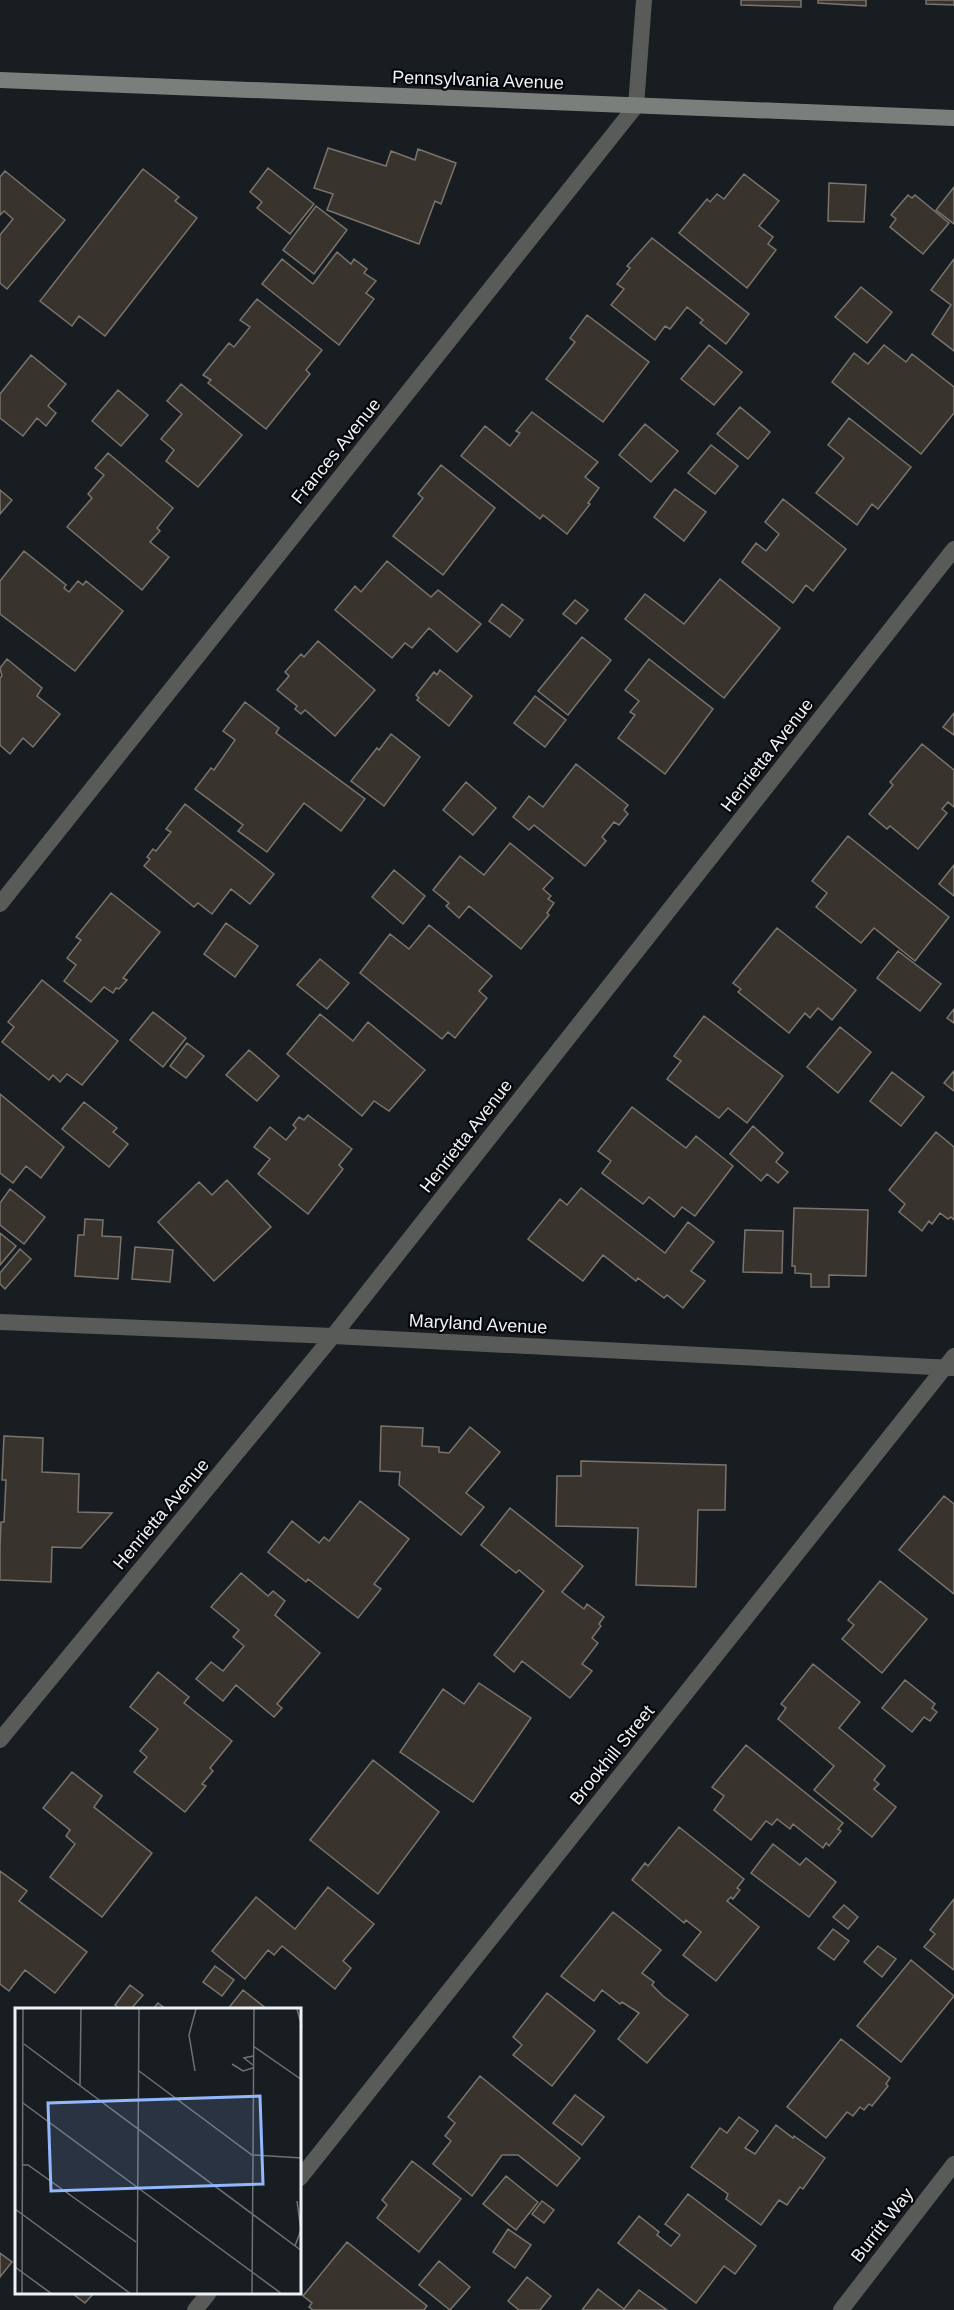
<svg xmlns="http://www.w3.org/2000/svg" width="954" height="2310" font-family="Arial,sans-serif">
  <rect width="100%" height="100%" fill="#181d22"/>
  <!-- building -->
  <path fill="#39332d" stroke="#7a746d" stroke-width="1.5" d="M741,0h60v7l-60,-2z
    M818,0h48v6l-48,-3z
    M926,0h28v5l-28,-1z
    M328,148l58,18 5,-15 24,9 3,-11 38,14 -15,41 -6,-3 -16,43 -92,-34 6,-16 -19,-6z
    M268,168l46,36 -24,30 -33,-26 5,-6 -12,-10z
    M143,169l36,28 -4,4 22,17 -92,118 -26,-20 -7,10 -32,-25z
    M5,171l60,49 -58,69 -7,-6v-48l13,-16 -9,-8 -4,4v-38z
    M744,174l35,27 -20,25 14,11 -5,7 8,6 -29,38 -68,-55 28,-34 3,3 7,-8 7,5z
    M829,183l37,2 -2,37 -36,-1z
    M954,187v37l-18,-14z
    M908,195l4,3 3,-3 34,28 -26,31 -33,-27 6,-8 -5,-4z
    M316,206l31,24 -33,44 -31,-24z
    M652,238l97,76 -23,30 -26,-21 3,-3 -16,-13 -17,22 -5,-3 -10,14 -44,-35 13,-16 -7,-5 13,-16 -3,-2z
    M337,252l14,12 3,-5 13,10 -3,4 12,8 -10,12 8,6 -35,46 -77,-61 20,-25 31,25z
    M954,259v92l-22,-17 19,-29 -20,-15z
    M861,287l31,25 -25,31 -32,-26z
    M257,299l65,51 -16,20 4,4 -44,55 -58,-46 3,-3 -8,-5 26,-32 5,4 16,-20 -10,-7z
    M587,315l62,47 -46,60 -57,-43 29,-37 -5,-4z
    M709,345l33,27 -28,33 -33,-26z
    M884,345l22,17 6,-8 42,33v26l-33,41 -89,-72 22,-29 14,11z
    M31,355l35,29 -18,22 8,7 -10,13 -9,-8 -14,18 -23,-18v-24z
    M181,384l61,51 -44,52 -32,-26 8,-11 -13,-11 21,-25 -15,-13z
    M118,390l30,25 -27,31 -29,-25z
    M740,407l30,25 -22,27 -31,-25z
    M532,412l66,50 -13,15 14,11 -11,15 2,1 -23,30 -24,-19 -3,4 -79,-63 24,-30 25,20 10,-13 -4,-2z
    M849,418l62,49 -33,42 -6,-5 -15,21 -41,-32 28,-35 -16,-13z
    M645,424l33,27 -27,31 -32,-27z
    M711,445l27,21 -23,28 -27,-21z
    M108,453l65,55 -16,20 3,3 -10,11 19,15 -27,33 -75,-63 25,-29 -4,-4 16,-19 -9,-7z
    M441,465l54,43 -52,67 -50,-39 30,-38 -5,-4z
    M675,489l31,23 -22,29 -30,-24z
    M0,490l12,10 -12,14z
    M783,499l63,50 -33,42 -7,-6 -13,18 -51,-41 14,-19 10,8 13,-17 -14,-12z
    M24,551l42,34 -2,3 5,4 9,-11 5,4 3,-4 37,30 -48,60 -75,-57v-33z
    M387,561l44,36 7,-7 43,34 -24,28 -28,-24 -17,20 -7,-5 -13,15 -57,-48 20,-24 6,6z
    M720,579l60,49 -56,70 -99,-79 20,-25 39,30z
    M575,600l13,10 -12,14 -13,-10z
    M502,604l21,16 -13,17 -21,-16z
    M582,637l29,23 -43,55 -30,-24z
    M318,641l57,49 -40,46 -30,-26 -4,4 -6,-5 2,-3 -20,-16 12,-14 -4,-4 16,-18 3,3z
    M7,659l35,29 -5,8 23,18 -27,33 -10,-9 -13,16 -10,-9v-67l2,-2 -2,-8z
    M649,659l64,50 -48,65 -47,-36 17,-23 -5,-3 9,-11 -14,-11z
    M440,670l32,26 -23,30 -32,-26 2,-2 -3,-3 18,-23 3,3z
    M535,696l31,24 -21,27 -31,-24z
    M245,702l34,26 -3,5 89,66 -24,32 -37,-28 -37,49 -29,-21 5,-6 -48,-36 16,-21 3,2 21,-30 -12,-9z
    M954,713v22l-11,-8z
    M391,734l29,23 -36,49 -33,-25 26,-33 2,2z
    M922,744l32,26v37l-6,-5 -6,7 5,4 -29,36 -28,-23 -3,3 -18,-15 24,-29 -3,-3z
    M576,764l52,41 -4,5 4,4 -9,11 -5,-3 -12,15 4,4 -21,25 -51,-41 -5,5 -16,-13 16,-21 14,11z
    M466,782l30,26 -23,27 -30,-25z
    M185,804l89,70 -24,30 -19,-15 -19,25 -14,-11 -4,4 -50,-41 6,-7 -3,-2 6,-8 3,2 15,-19 -5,-3z
    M848,836l101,81 -34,44 -41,-33 -13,15 -45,-36 11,-14 -15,-12z
    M510,843l43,35 -10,11 8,7 -3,3 6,4 -7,10 2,2 -28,34 -52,-43 -10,12 -13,-12 3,-3 -16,-13 27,-34 24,19z
    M954,865v31l-15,-12z
    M394,870l31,26 -22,28 -31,-27z
    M111,893l49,39 -37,46 4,2 -8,9 -3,-1 -3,5 -9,-6 -13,15 -27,-21 12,-16 -9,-7 14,-18 -5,-3z
    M226,923l32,23 -23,31 -31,-23z
    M429,925l63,51 -13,15 8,7 -32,40 -7,-6 -6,7 -82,-66 30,-39 19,15z
    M777,928l79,62 -24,30 -14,-12 -8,10 -5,-5 -16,20 -51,-41 3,-3 -8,-6z
    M898,951l43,33 -21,27 -43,-33z
    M320,959l29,24 -22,26 -30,-24z
    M42,980l76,61 -36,44 -15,-11 -7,8 -7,-7 -4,5 -47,-38 12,-15 -6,-5z
    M954,1009v14l-7,-5z
    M153,1012l33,26 -23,29 -33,-27z
    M320,1014l33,27 15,-19 57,48 -36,41 -15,-10 -12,15 -75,-62z
    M704,1016l79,60 -36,47 -19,-15 -9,10 -52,-39 14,-18 -7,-5z
    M840,1027l31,25 -33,41 -31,-26z
    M187,1043l17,13 -18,22 -16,-12z
    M249,1050l30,26 -22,25 -31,-26z
    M954,1071v20l-10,-8z
    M892,1072l32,25 -23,29 -31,-25z
    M0,1094l64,53 -23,31 -15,-12 -13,17 -13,-10z
    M84,1102l33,26 -4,4 15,12 -19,23 -47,-38z
    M632,1107l54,41 10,-12 37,30 -38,50 -13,-9 -8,10 -25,-20 -6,7 -41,-31 9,-12 -13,-10z
    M308,1115l44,34 -13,16 4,4 -35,45 -50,-40 12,-15 -16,-12 16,-20 16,13 10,-12 -3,-3 6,-8 5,3z
    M753,1126l30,27 -7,9 12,10 -10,11 -11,-9 -6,7 -31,-27z
    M936,1132l18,15v73l-3,-3 -3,2 -8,-6 -8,11 -3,-3 -7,10 -23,-19 6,-8 -16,-14z
    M227,1180l44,47 -57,54 -56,-59 41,-40 13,13z
    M581,1188l84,65 23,-31 26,20 -23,29 14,10 -22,27 -16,-13 -3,3 -26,-20 -2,3 -33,-26 -20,26 -55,-42 32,-40 7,6z
    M10,1189l35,28 -21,27 -24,-19v-22z
    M794,1208l74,2 -2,66 -37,-1v12h-18v-13l-16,-1v-7h-3z
    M85,1219l18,1 -1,16 19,1 -3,42 -43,-3 3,-41h6z
    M745,1230l38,1 -1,42 -39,-1z
    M0,1233l16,13 -16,19z
    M135,1247l38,3 -3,32 -38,-3z
    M20,1249l11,10 -26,30 -5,-5v-11z
    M381,1426l42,2 -1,18 17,1v5l10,1 21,-26 30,25 -34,41 18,14 -23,28 -62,-50 1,-13 -20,-1z
    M4,1436l39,2 -1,34 37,2 -1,38 34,1 -31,35 -29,-1 -1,35 -51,-2v-33l1,-25h3l2,-42h-4z
    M581,1461l145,4 -1,45h-27l-2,77 -60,-2 2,-57 -82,-2 1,-50h24z
    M944,1496l10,8v90l-55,-44z
    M360,1501l49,38 -35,45 7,5 -23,29 -50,-39 -2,3 -38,-30 24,-31 27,22 5,-6 5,4z
    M510,1508l73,58 -21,26 22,17 3,-5 17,13 -5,7 2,2 -9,12 6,5 -16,21 10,7 -22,27 -48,-37 -8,11 -20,-17 50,-64 -25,-21 -3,3 -35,-28z
    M241,1573l27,23 5,-5 12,10 -10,14 45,38 -43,51 5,4 -8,9 -38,-32 -13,16 -27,-22 15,-17 12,9 21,-25 -11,-9 6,-7 -28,-23z
    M880,1581l47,38 -45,54 -40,-34 12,-14 -6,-5z
    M813,1664l47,38 -21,26 46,38 -11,14 5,4 -5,5 22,18 -24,30 -58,-47 20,-24 -56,-47 8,-11 -5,-4z
    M158,1672l31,25 -5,6 48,38 -22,27 3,3 -11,13 4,2 -21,26 -51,-40 13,-15 -7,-6 18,-22 -28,-22z
    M905,1680l30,24 -3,4 5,4 -7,9 -6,-4 -12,15 -30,-24z
    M479,1683l52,35 -58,84 -73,-50 43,-63 21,15z
    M746,1745l97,78 -5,6 3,2 -12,15 -3,-3 -3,5 -30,-24 -3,5 -13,-10 -5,6 -6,-4 -15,19 -37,-30 10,-14 -12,-9z
    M373,1760l66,52 -61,82 -68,-54z
    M72,1772l30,24 -8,11 58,46 -50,64 -52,-40 25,-33 -9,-8 4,-6 -27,-22z
    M679,1827l65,52 -7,9 3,2 -7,9 -2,-2 -4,4 32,26 -43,54 -33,-26 18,-23 -15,-12 -2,3 -52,-43 13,-17 3,3z
    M773,1844l27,21 6,-7 30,24 -27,35 -58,-44z
    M0,1871l27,20 -8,10 68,51 -32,41 -30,-23 -16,21 -9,-7z
    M328,1887l46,37 -31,37 8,7 -16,21 -53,-43 -8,9 -6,-5 -23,29 -33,-28 44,-54 39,32z
    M954,1899v71l-30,-23 11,-13 -5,-4z
    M844,1905l14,12 -10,12 -15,-12z
    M613,1912l48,38 -19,23 12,9 -2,3 11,11 25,19 -41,48 -29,-24 21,-26 -17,-11 -2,2 -18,-14 -8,11 -33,-25z
    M833,1929l16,12 -15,19 -16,-12z
    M878,1946l18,13 -14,18 -18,-15z
    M911,1960l43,36 -53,66 -44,-36z
    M215,1966l19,14 -12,16 -19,-14z
    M130,1985l13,10 -13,15h-9l-6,-5z
    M243,1990l25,20h-41z
    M547,1993l48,38 -43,55 -39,-31 9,-10 -9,-8z
    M158,2003l9,7h-15z
    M841,2039l49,39 -4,6 2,2 -16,20 -3,-2 -5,6 -4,-3 -7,9 -6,-4 -21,26 -39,-31z
    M480,2076l100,82 -23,28 -39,-31h-16l-30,41 -39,-32 18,-23 -6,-5 10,-13 -7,-6z
    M575,2095l29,22 -22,28 -29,-22z
    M739,2117l19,14 -13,17 10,6 21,-29 17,13 1,-2 31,22 -22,31 -3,-2 -13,18 -8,-5 -18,25 -35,-26 2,-5 -37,-27 29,-39 7,5z
    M412,2161l49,38 -42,53 -42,-34 10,-13 -5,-5z
    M506,2176l32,26 -22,28 -33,-26z
    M688,2194l68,52 -21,28 -11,-8 -28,37 -78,-60 21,-27 20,16 -2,3 14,11 9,-11 -15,-11z
    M542,2201l12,9 -10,13 -12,-9z
    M508,2229l23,16 -16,23 -22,-16z
    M347,2242l80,64 -3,4h-111l-4,-3 3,-4 -9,-7z
    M0,2253l12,9 -12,15z
    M439,2261l31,26 -20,23 -31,-25z
    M527,2277l24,19 -11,14h-21l-11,-9z
    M598,2289l26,20 15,-19 28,20h-85z
    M73,2294h20l-8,9z"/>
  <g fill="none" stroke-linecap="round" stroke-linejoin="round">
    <!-- minor -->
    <path stroke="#595b59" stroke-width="16" d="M0,904l636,-798 8,-106
      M0,1322l333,14 620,32
      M0,1740l333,-404 621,-787
      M300,2178l654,-822
      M195,2310l13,-16
      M841,2310l113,-146"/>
    <!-- secondary -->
    <path stroke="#7b7f7b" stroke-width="16" d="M0,80l954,38"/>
  </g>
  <g text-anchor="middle" stroke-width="4.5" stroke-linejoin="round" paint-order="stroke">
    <!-- street labels -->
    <g font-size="18" fill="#eef1f5" stroke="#050709">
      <text transform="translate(478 80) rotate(2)" y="6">Pennsylvania Avenue</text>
      <text transform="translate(336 451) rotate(-51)" y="6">Frances Avenue</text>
      <text transform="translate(767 755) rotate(-52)" y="6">Henrietta Avenue</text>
      <text transform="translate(466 1136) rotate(-52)" y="6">Henrietta Avenue</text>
      <text transform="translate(478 1324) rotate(3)" y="6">Maryland Avenue</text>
      <text transform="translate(161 1514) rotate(-50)" y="6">Henrietta Avenue</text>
      <text transform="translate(612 1755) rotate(-51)" y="6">Brookhill Street</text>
      <text transform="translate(882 2225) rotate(-52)" y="6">Burritt Way</text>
    </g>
  </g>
  <!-- overview -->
  <g transform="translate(15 2008)">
    <rect width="286" height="286" fill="#181d22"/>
    <path fill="none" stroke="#6e7276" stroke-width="1.5" d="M282,1l5,18M9,36l278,207M238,38l49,34M217,56l11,7 10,-3M238,57l-9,-7 9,-2M124,63l113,84 50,3M180,63l-6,-36 7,-26M65,77l1,-76M8,95l259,191M8,157h5l108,77M0,201l116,85M280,238l6,-16 -4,-29M0,259l37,27M7,286l1,-285M122,286l2,-285M237,286l2,-285"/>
    <path fill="#91b8fd" fill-opacity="0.15" stroke="#91b8fd" stroke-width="3" d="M245,88l3,88 -212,7 -3,-88z"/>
    <rect width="286" height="286" fill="none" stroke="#eef1f5" stroke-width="3"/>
  </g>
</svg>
